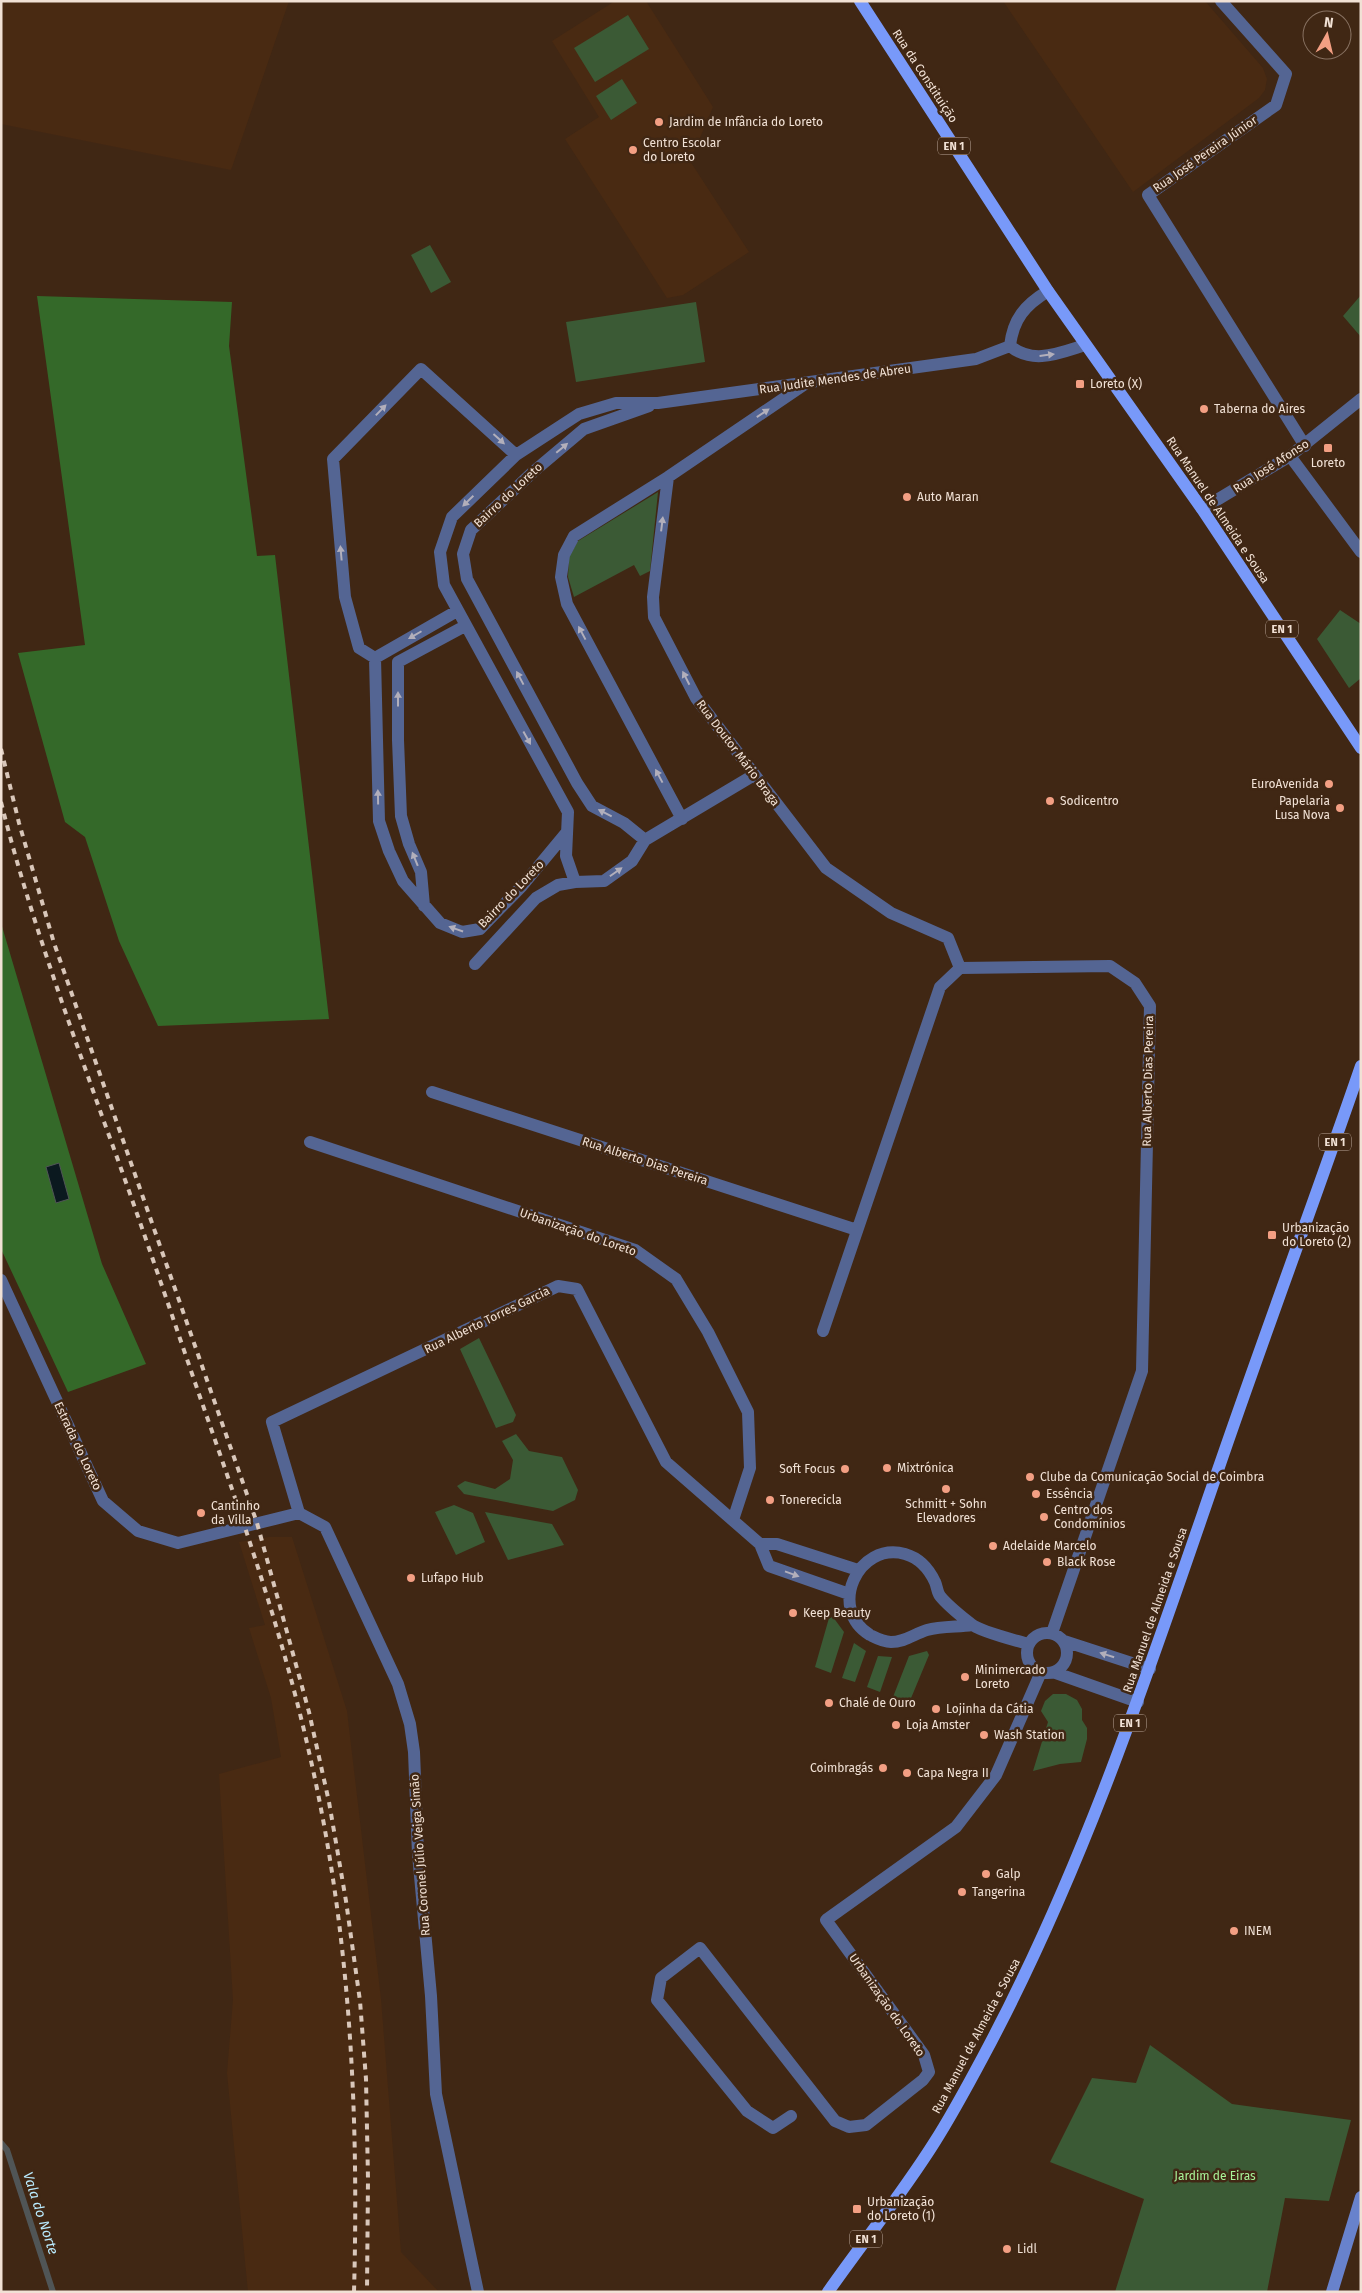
<svg xmlns="http://www.w3.org/2000/svg" width="1362" height="2293" font-family="'Fira Sans',sans-serif">
  <rect width="100%" height="100%" fill="#402714"/>
  <!-- built -->
  <path fill="#492a12" d="M1,1h288l-58,169 -230,-46z
    M615,1h31l67,106 -23,54 59,91 -66,43 -16,3 -102,-159 34,-22 -47,-76z
    M1003,1h202l58,67 4,11 -2,11 -6,8 -126,94z
    M269,1537h23l55,174 34,288 20,253 38,40h-191l-21,-219 6,-73 -14,-226 62,-17 -10,-59 -22,-70 16,-3 -26,-83z"/>
  <!-- green -->
  <path fill="#3b5a35" d="M628,15l21,34 -54,33 -21,-34z
    M622,79l15,24 -26,17 -15,-24z
    M430,245l21,37 -20,11 -20,-38z
    M1361,295v42l-18,-21z
    M696,302l9,60 -129,20 -10,-60z
    M658,492l-8,79 -10,5 -6,-11 -60,32 -6,-20 1,-20 9,-16z
    M1340,610l21,14v54l-12,10 -32,-49z
    M479,1338l37,77 -3,7 -17,6 -36,-79z
    M516,1434l13,17 33,6 16,33 -3,10 -22,11 -89,-17 -7,-8 8,-5 30,8 15,-10 3,-19 -11,-19z
    M454,1505l19,8 12,29 -29,13 -21,-43z
    M485,1512l67,12 12,21 -56,15z
    M833,1617l11,15 -13,41 -16,-6 14,-49z
    M854,1643l12,8 -11,31 -13,-4z
    M927,1651l2,4 -20,48 -16,-6 16,-41z
    M878,1656l14,1 -12,35 -13,-5z
    M1053,1694h13l11,6 5,9v11l5,8v11l-6,23 -21,2 -27,7 15,-49 -7,-11 4,-10z
    M1150,2045l82,59 119,16 -22,81 -44,-3 -18,94h-152l29,-93 -94,-37 42,-84 44,5z"/>
  <!-- forest -->
  <path fill="#346929" d="M37,296l195,6 -3,44 28,210 18,-1 54,464 -171,7 -39,-85 -34,-104 -20,-15 -47,-169 67,-8z
    M1,923l101,341 44,100 -78,28 -67,-143z"/>
  <!-- water -->
  <path fill="#0b191f" stroke="#505556" d="M59,1163l10,36 -13,4 -10,-36z"/>
  <g fill="none" stroke-linecap="round" stroke-linejoin="round">
    <!-- stream -->
    <path stroke="#505556" stroke-width="6" d="M1,2143l6,7 46,142"/>
    <!-- street -->
    <path stroke="#546593" stroke-width="12" d="M1221,1l65,73 -10,31 -128,90 157,251
      M1010,346c23,19 49,7 75,-1
      M1010,346c3,-27 15,-41 38,-55
      M805,384l-137,93 -15,120 1,20 42,81 130,170 65,45 57,25 12,30
      M1290,456l71,96
      M668,477l-94,59 -10,19 -3,22 6,27 115,215
      M1202,509l88,-53 71,-57
      M457,611l-82,47 -16,-10 -14,-51 -12,-138 88,-90 95,86
      M375,658l4,163 10,30 14,30 37,42 22,9 18,-3 42,-43 44,-53
      M645,840l-21,-17 -32,-17 -15,-23 -110,-204 -4,-25 8,-24 62,-58 51,-43 65,-23
      M575,882l-9,-26 2,-44 -124,-227 -4,-33 12,-35 64,-62 63,-41 37,-11h42l318,-44 34,-13
      M424,906l-3,-34 -12,-28 -8,-28 -3,-76v-78l67,-36
      M475,964l61,-66 22,-13 17,-3 29,-1 28,-20 13,-21 109,-65
      M432,1092l425,138
      M310,1142l325,108 41,29 32,53 40,80 2,56 -17,52
      M1,1280l102,221 35,30 40,12 121,-30
      M823,1331l117,-344 20,-19 150,-2 25,17 15,23 -8,365 -90,262
      M760,1544h17l81,26
      M972,1625c-14,2 -31,1 -45,5 -13,4 -22,12 -36,12 -8,0 -15,-4 -21,-7 -43,-26 -12,-94 35,-81 14,4 24,15 30,28 2,4 2,10 5,14 8,10 21,20 31,28 10,8 44,16 57,20
      M1027 1653a20 20 0 1 1 40 0a20 20 0 1 1-40 0Z
      M1064,1641l86,28
      M1053,1672l85,30
      M791,2116l-18,12 -26,-17 -90,-111 4,-22 39,-30 135,173 14,6 17,-2 57,-45 6,-8 -5,-17 -98,-135 130,-93 40,-52 45,-103
      M478,2292l-42,-198 -5,-98 -13,-142 -4,-102 -4,-28 -12,-40 -73,-157 -26,-14 -27,-91 286,-136 19,3 89,173 94,82 9,22 80,28"/>
    <!-- secondary -->
    <path stroke="#6882cc" stroke-width="12" d="M1332,2292l29,-95"/>
    <!-- primary -->
    <path stroke="#7899f9" stroke-width="12" d="M860,1l188,290 154,218 159,239
      M828,2292c35,-50 74,-98 106,-149 18,-28 34,-58 50,-88 100,-187 166,-388 235,-588 46,-134 96,-267 142,-401"/>
    <!-- rail -->
    <path stroke="#d9c7ba" stroke-width="4" stroke-dasharray="6 6" stroke-linecap="butt" d="M1,749l18,74 35,120 203,580 52,189 20,90 17,99 14,100 6,78 2,100 -1,113
      M1,802c27,108 65,212 102,317 34,92 65,185 97,278 41,117 82,234 109,355 41,178 50,358 45,540"/>
  </g>
  <!-- one-way arrows -->
  <defs><path id="oneway-solid" d="M-6-.8H1V-3.2L6.5 0L1 3.2V.8H-6Z" transform="scale(1.25)"/></defs>
  <g fill="#b2afbb">
    <use href="#oneway-solid" transform="translate(1047 355) rotate(-7)"/>
    <use href="#oneway-solid" transform="translate(381 410) rotate(-46)"/>
    <use href="#oneway-solid" transform="translate(763 413) rotate(-34)"/>
    <use href="#oneway-solid" transform="translate(499 439) rotate(42)"/>
    <use href="#oneway-solid" transform="translate(562 448) rotate(-40)"/>
    <use href="#oneway-solid" transform="translate(468 501) rotate(136)"/>
    <use href="#oneway-solid" transform="translate(662 524) rotate(-83)"/>
    <use href="#oneway-solid" transform="translate(341 553) rotate(-95)"/>
    <use href="#oneway-solid" transform="translate(582 633) rotate(-118)"/>
    <use href="#oneway-solid" transform="translate(415 635) rotate(150)"/>
    <use href="#oneway-solid" transform="translate(520 678) rotate(-118)"/>
    <use href="#oneway-solid" transform="translate(686 678) rotate(-117)"/>
    <use href="#oneway-solid" transform="translate(398 699) rotate(-90)"/>
    <use href="#oneway-solid" transform="translate(527 738) rotate(61)"/>
    <use href="#oneway-solid" transform="translate(659 776) rotate(-118)"/>
    <use href="#oneway-solid" transform="translate(378 797) rotate(-91)"/>
    <use href="#oneway-solid" transform="translate(605 813) rotate(-153)"/>
    <use href="#oneway-solid" transform="translate(415 859) rotate(-112)"/>
    <use href="#oneway-solid" transform="translate(616 872) rotate(-35)"/>
    <use href="#oneway-solid" transform="translate(456 929) rotate(-161)"/>
    <use href="#oneway-solid" transform="translate(792 1574) rotate(20)"/>
    <use href="#oneway-solid" transform="translate(1107 1655) rotate(-162)"/>
  </g>
  <!-- markers -->
  <g fill="#f39f83" stroke="#402714" stroke-width="2">
    <circle cx="659" cy="122" r="5"/>
    <circle cx="633" cy="150" r="5"/>
    <rect x="1075" y="379" width="10" height="10" rx="2.5"/>
    <circle cx="1204" cy="409" r="5"/>
    <rect x="1323" y="443" width="10" height="10" rx="2.5"/>
    <circle cx="907" cy="497" r="5"/>
    <circle cx="1329" cy="784" r="5"/>
    <circle cx="1050" cy="801" r="5"/>
    <circle cx="1340" cy="808" r="5"/>
    <rect x="1267" y="1230" width="10" height="10" rx="2.5"/>
    <circle cx="887" cy="1468" r="5"/>
    <circle cx="845" cy="1469" r="5"/>
    <circle cx="1030" cy="1477" r="5"/>
    <circle cx="946" cy="1489" r="5"/>
    <circle cx="1036" cy="1494" r="5"/>
    <circle cx="770" cy="1500" r="5"/>
    <circle cx="201" cy="1513" r="5"/>
    <circle cx="1044" cy="1517" r="5"/>
    <circle cx="993" cy="1546" r="5"/>
    <circle cx="1047" cy="1562" r="5"/>
    <circle cx="411" cy="1578" r="5"/>
    <circle cx="793" cy="1613" r="5"/>
    <circle cx="965" cy="1677" r="5"/>
    <circle cx="829" cy="1703" r="5"/>
    <circle cx="936" cy="1709" r="5"/>
    <circle cx="896" cy="1725" r="5"/>
    <circle cx="984" cy="1735" r="5"/>
    <circle cx="883" cy="1768" r="5"/>
    <circle cx="907" cy="1773" r="5"/>
    <circle cx="986" cy="1874" r="5"/>
    <circle cx="962" cy="1892" r="5"/>
    <circle cx="1234" cy="1931" r="5"/>
    <rect x="852" y="2204" width="10" height="10" rx="2.5"/>
    <circle cx="1007" cy="2249" r="5"/>
  </g>
  <g text-anchor="middle" stroke-width="5" stroke-linejoin="round" paint-order="stroke">
    <!-- shield labels -->
    <g fill="#402714" stroke="#bca99b" stroke-width="1">
      <rect x="938" y="137.5" width="32" height="17" rx="4"/>
      <rect x="1266" y="620.5" width="32" height="17" rx="4"/>
      <rect x="1319" y="1133.5" width="32" height="17" rx="4"/>
      <rect x="1114" y="1714.5" width="32" height="17" rx="4"/>
      <rect x="850" y="2230.5" width="32" height="17" rx="4"/>
    </g>
    <g font-size="11" font-weight="bold" fill="#f1e1d5">
      <text x="954" y="150">EN 1</text>
      <text x="1282" y="633">EN 1</text>
      <text x="1335" y="1146">EN 1</text>
      <text x="1130" y="1727">EN 1</text>
      <text x="866" y="2243">EN 1</text>
    </g>
    <!-- street labels -->
    <g font-size="12" fill="#f1e1d5" stroke="#402714">
      <text transform="translate(925 76) rotate(57)" y="4">Rua da Constituição</text>
      <text transform="translate(1205 154) rotate(-35)" y="4">Rua José Pereira Júnior</text>
      <text transform="translate(835 379) rotate(-8)" y="4">Rua Judite Mendes de Abreu</text>
      <text transform="translate(1271 466) rotate(-33)" y="4">Rua José Afonso</text>
      <text transform="translate(508 495) rotate(-43)" y="4">Bairro do Loreto</text>
      <text transform="translate(1218 510) rotate(56)" y="4">Rua Manuel de Almeida e Sousa</text>
      <text transform="translate(738 753) rotate(53)" y="4">Rua Doutor Mário Braga</text>
      <text transform="translate(511 894) rotate(-46)" y="4">Bairro do Loreto</text>
      <text transform="translate(1148 1081) rotate(-89)" y="4">Rua Alberto Dias Pereira</text>
      <text transform="translate(645 1161) rotate(18)" y="4">Rua Alberto Dias Pereira</text>
      <text transform="translate(578 1232) rotate(19)" y="4">Urbanização do Loreto</text>
      <text transform="translate(487 1320) rotate(-26)" y="4">Rua Alberto Torres Garcia</text>
      <text transform="translate(78 1446) rotate(65)" y="4">Estrada do Loreto</text>
      <text transform="translate(1155 1610) rotate(-71)" y="4">Rua Manuel de Almeida e Sousa</text>
      <text transform="translate(420 1855) rotate(-94)" y="4">Rua Coronel Júlio Veiga Simão</text>
      <text transform="translate(887 2005) rotate(55)" y="4">Urbanização do Loreto</text>
      <text transform="translate(976 2036) rotate(-62)" y="4">Rua Manuel de Almeida e Sousa</text>
    </g>
    <!-- poi labels -->
    <g font-size="12" fill="#f1e1d5" stroke="#402714" text-anchor="start">
      <text x="669" y="126">Jardim de Infância do Loreto</text>
      <text x="643" y="147">Centro Escolar<tspan x="643" dy="14">do Loreto</tspan></text>
      <text x="1090" y="388">Loreto (X)</text>
      <text x="1214" y="413">Taberna do Aires</text>
      <text x="1328" y="467" text-anchor="middle">Loreto</text>
      <text x="917" y="501">Auto Maran</text>
      <text x="1319" y="788" text-anchor="end">EuroAvenida</text>
      <text x="1060" y="805">Sodicentro</text>
      <text x="1330" y="805" text-anchor="end">Papelaria<tspan x="1330" dy="14">Lusa Nova</tspan></text>
      <text x="1282" y="1232">Urbanização<tspan x="1282" dy="14">do Loreto (2)</tspan></text>
      <text x="897" y="1472">Mixtrónica</text>
      <text x="835" y="1473" text-anchor="end">Soft Focus</text>
      <text x="1040" y="1481">Clube da Comunicação Social de Coimbra</text>
      <text x="1046" y="1498">Essência</text>
      <text x="780" y="1504">Tonerecicla</text>
      <text x="946" y="1508" text-anchor="middle">Schmitt + Sohn<tspan x="946" dy="14">Elevadores</tspan></text>
      <text x="211" y="1510">Cantinho<tspan x="211" dy="14">da Villa</tspan></text>
      <text x="1054" y="1514">Centro dos<tspan x="1054" dy="14">Condomínios</tspan></text>
      <text x="1003" y="1550">Adelaide Marcelo</text>
      <text x="1057" y="1566">Black Rose</text>
      <text x="421" y="1582">Lufapo Hub</text>
      <text x="803" y="1617">Keep Beauty</text>
      <text x="975" y="1674">Minimercado<tspan x="975" dy="14">Loreto</tspan></text>
      <text x="839" y="1707">Chalé de Ouro</text>
      <text x="946" y="1713">Lojinha da Cátia</text>
      <text x="906" y="1729">Loja Amster</text>
      <text x="994" y="1739">Wash Station</text>
      <text x="873" y="1772" text-anchor="end">Coimbragás</text>
      <text x="917" y="1777">Capa Negra II</text>
      <text x="996" y="1878">Galp</text>
      <text x="972" y="1896">Tangerina</text>
      <text x="1244" y="1935">INEM</text>
      <text x="867" y="2206">Urbanização<tspan x="867" dy="14">do Loreto (1)</tspan></text>
      <text x="1017" y="2253">Lidl</text>
    </g>
    <!-- park labels -->
    <g font-size="12" fill="#a8f399" stroke="#402714">
      <text x="1215" y="2180">Jardim de Eiras</text>
    </g>
    <!-- water labels -->
    <g font-size="14" font-style="italic" fill="#baebfe" stroke="#402714">
      <text transform="translate(41 2213) rotate(72)" y="5">Vala do Norte</text>
    </g>
  </g>
  <!-- border -->
  <rect width="1362" height="2293" fill="none" stroke="#f1e1d5" stroke-width="5"/>
  <!-- north arrow -->
  <g transform="translate(1327 35) rotate(8)"><circle r="24" fill="#402714" stroke="#877161"/>
  <path d="M0-4L9 19L0 12L-9 19Z" fill="#f39f83"/>
  <text y="-8" font-size="14" font-weight="bold" text-anchor="middle" fill="#f1e1d5">N</text>
  </g>
</svg>
